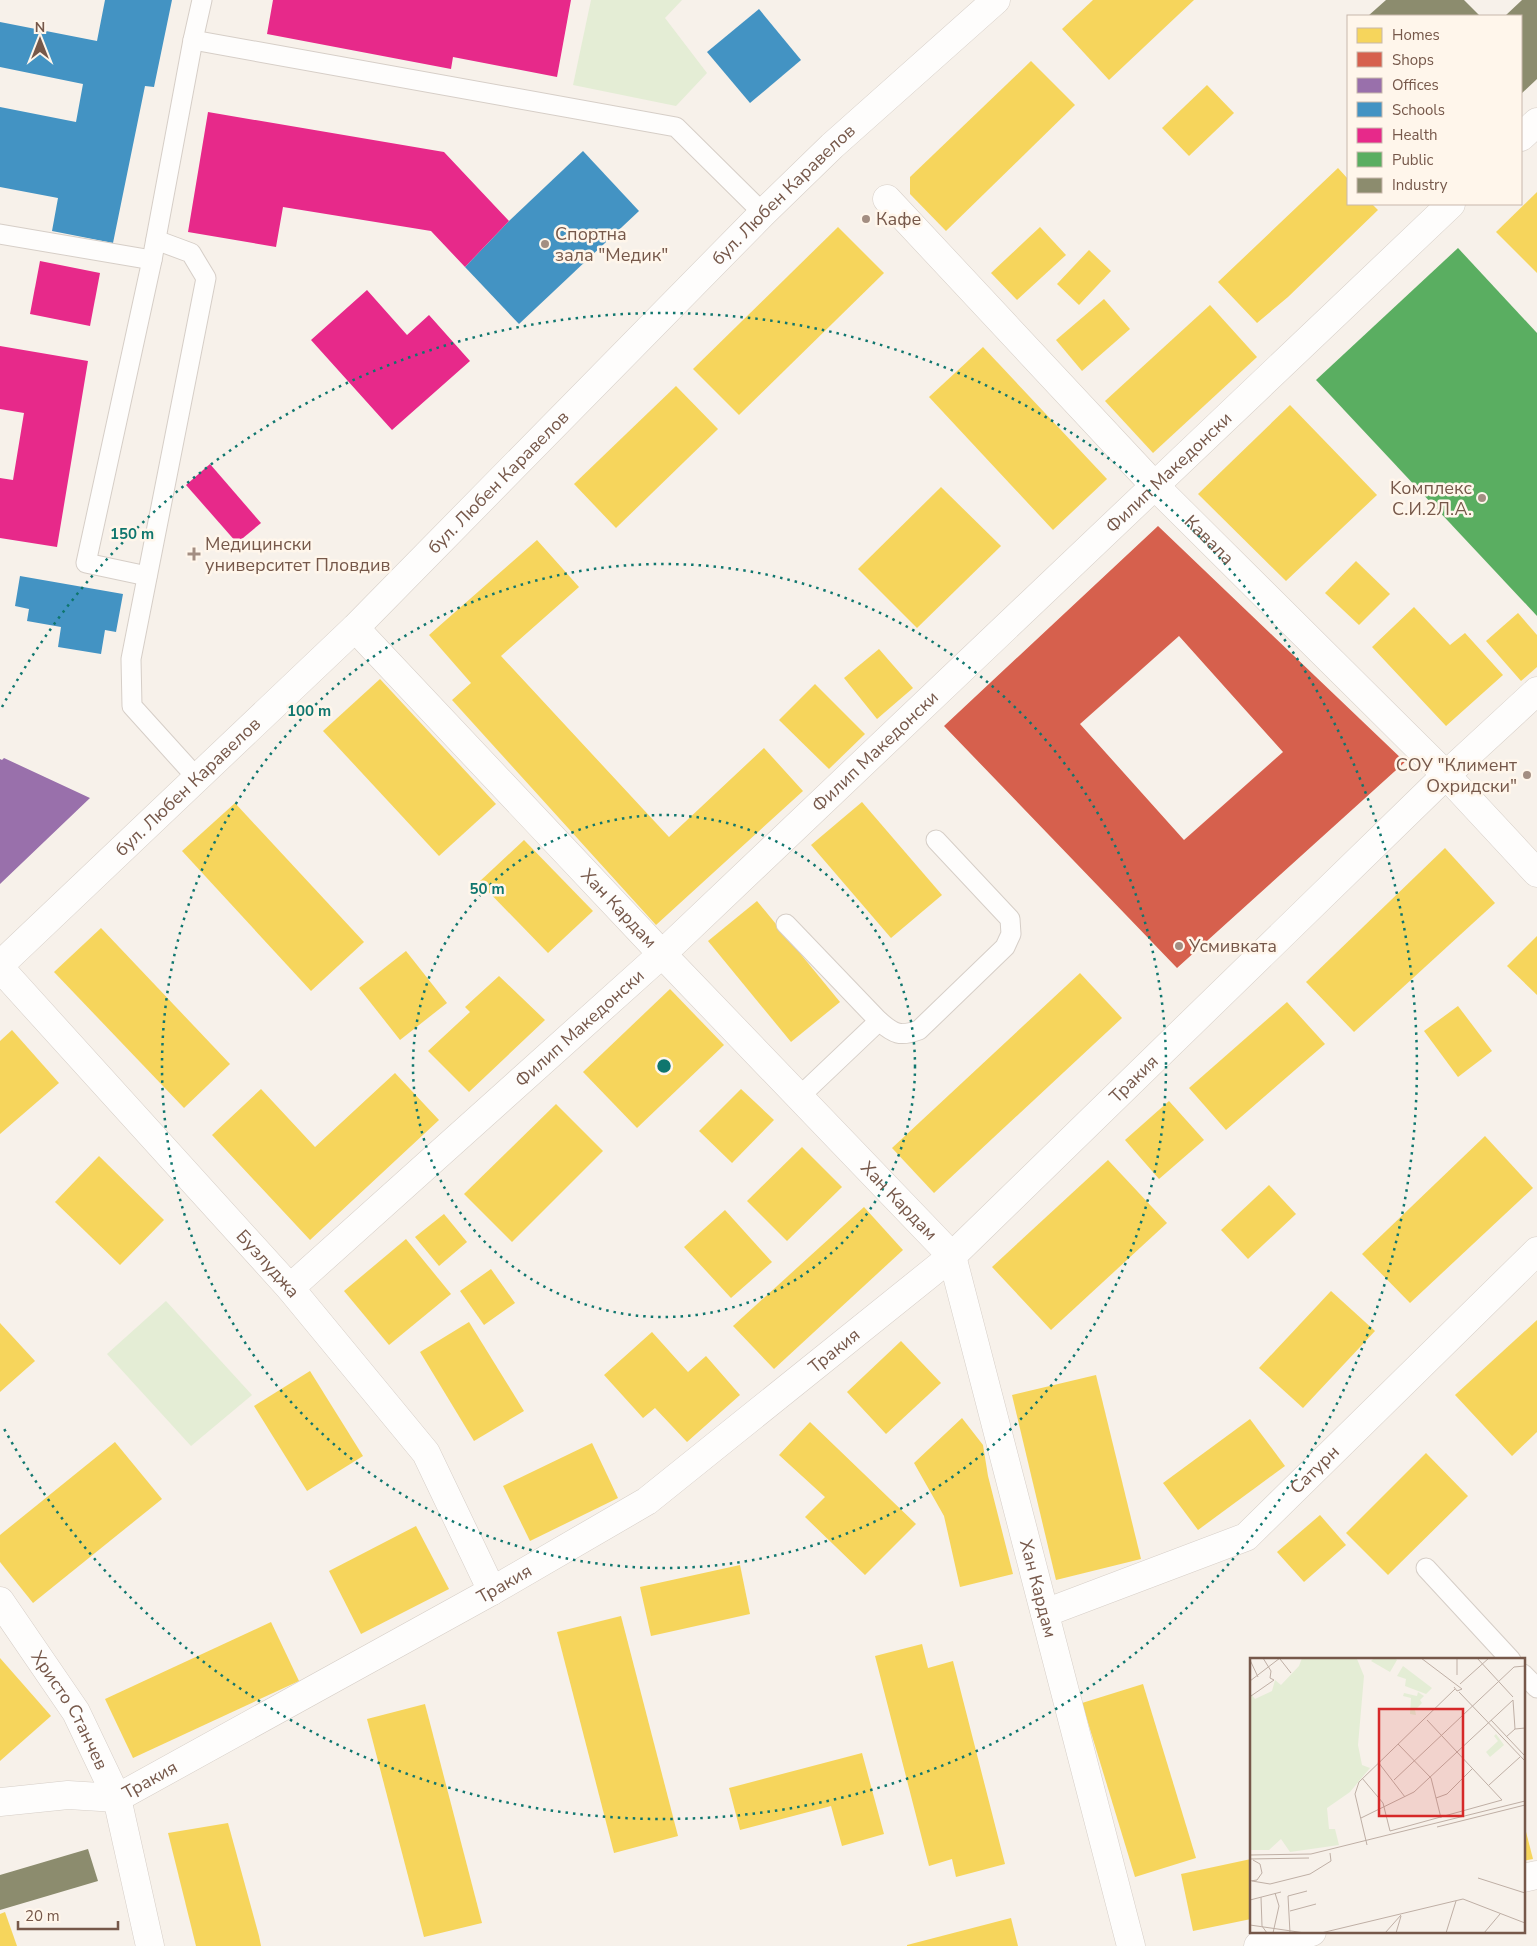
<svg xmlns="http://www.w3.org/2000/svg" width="1537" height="1946" font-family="'Nunito Sans',sans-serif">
	<rect width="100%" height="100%" fill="#f7f1ea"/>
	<g fill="#e4edd5">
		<polygon points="591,0 682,0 665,18 707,73 676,106 573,85"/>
		<polygon points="166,1301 252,1395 191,1446 107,1354"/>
	</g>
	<g fill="#f6d55c">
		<polygon points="1093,0 1194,0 1109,80 1062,29"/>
		<polygon points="1031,61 1075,105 946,231 910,194 910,177"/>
		<polygon points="1207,85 1234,113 1189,156 1162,128"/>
		<polygon points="1338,168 1348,179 1348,204 1372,204 1378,210 1288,297 1257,323 1218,282"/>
		<polygon points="1537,192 1537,273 1496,232"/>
		<polygon points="838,227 884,273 739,415 693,369"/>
		<polygon points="1040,227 1066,255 1017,300 991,273"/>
		<polygon points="1089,250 1111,271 1079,305 1057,284"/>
		<polygon points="1104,299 1130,329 1082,371 1056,340"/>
		<polygon points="1210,305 1257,357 1153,453 1105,401"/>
		<polygon points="983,347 1107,479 1053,530 929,397"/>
		<polygon points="676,386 718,429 616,528 574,484"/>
		<polygon points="1290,405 1377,495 1286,581 1198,494"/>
		<polygon points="941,487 1001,546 917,628 858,569"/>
		<polygon points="537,540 579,587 501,656 669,837 764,748 803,791 656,925 452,700 471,683 429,635"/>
		<polygon points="1356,561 1390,594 1359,625 1325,593"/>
		<polygon points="1414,607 1450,645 1465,633 1503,675 1446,726 1372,647"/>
		<polygon points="1518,613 1537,635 1537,667 1521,681 1486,641"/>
		<polygon points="879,649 913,688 877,719 844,678"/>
		<polygon points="380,679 496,804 439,856 323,731"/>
		<polygon points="815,684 865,734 829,769 779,720"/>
		<polygon points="862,802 942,895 891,938 811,845"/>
		<polygon points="235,803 364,942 311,991 182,851"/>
		<polygon points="524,840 593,911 548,953 479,882"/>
		<polygon points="1445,848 1495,903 1354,1032 1306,982"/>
		<polygon points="757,901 840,1002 791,1042 708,941"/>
		<polygon points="101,928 230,1064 184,1108 54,972"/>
		<polygon points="1537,936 1537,995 1507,966"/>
		<polygon points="406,951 447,1003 400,1040 359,988"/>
		<polygon points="1080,973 1122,1018 934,1193 892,1148"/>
		<polygon points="499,976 545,1020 469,1092 428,1051 470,1012 465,1007"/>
		<polygon points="670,989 724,1045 637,1128 583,1072"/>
		<polygon points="1287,1002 1325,1044 1226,1130 1189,1088"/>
		<polygon points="1458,1006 1492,1051 1458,1077 1424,1031"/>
		<polygon points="12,1030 59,1083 0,1134 0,1041"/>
		<polygon points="395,1073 439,1120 310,1240 212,1135 261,1089 315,1147"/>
		<polygon points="741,1089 774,1120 732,1163 699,1131"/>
		<polygon points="1169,1101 1204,1140 1159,1179 1125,1140"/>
		<polygon points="556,1104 603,1151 512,1242 464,1194"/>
		<polygon points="1485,1136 1533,1188 1410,1303 1362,1254"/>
		<polygon points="802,1147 842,1187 787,1241 747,1201"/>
		<polygon points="99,1156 164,1220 120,1265 55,1202"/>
		<polygon points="1108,1160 1167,1223 1051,1330 992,1267"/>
		<polygon points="1269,1185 1296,1214 1248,1259 1221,1230"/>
		<polygon points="864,1207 903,1250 774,1369 733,1326"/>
		<polygon points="725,1210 772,1262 731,1298 684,1247"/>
		<polygon points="444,1214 467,1242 439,1266 415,1237"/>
		<polygon points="406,1239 451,1294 389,1345 344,1291"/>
		<polygon points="491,1269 515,1303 484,1325 460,1291"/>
		<polygon points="1331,1291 1375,1331 1303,1408 1259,1368"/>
		<polygon points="1537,1320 1537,1432 1512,1456 1455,1395"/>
		<polygon points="469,1322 524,1411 474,1441 420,1352"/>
		<polygon points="0,1323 35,1361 0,1392"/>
		<polygon points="652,1332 688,1372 706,1356 740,1395 687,1442 655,1408 643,1418 604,1375"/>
		<polygon points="901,1341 941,1383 886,1434 847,1392"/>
		<polygon points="310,1371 363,1456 307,1491 254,1406"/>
		<polygon points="1096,1375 1141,1559 1056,1580 1012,1395"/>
		<polygon points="962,1418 983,1445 988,1476 1013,1574 960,1587 944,1516 914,1463"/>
		<polygon points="1250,1419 1285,1466 1198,1530 1163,1483"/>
		<polygon points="810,1422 916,1524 865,1575 805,1517 825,1497 779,1455"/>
		<polygon points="115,1442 162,1499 33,1603 0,1562 0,1535"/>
		<polygon points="592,1443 618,1498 530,1541 503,1486"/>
		<polygon points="1426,1453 1468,1496 1388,1575 1346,1533"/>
		<polygon points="1320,1515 1346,1545 1304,1582 1277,1552"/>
		<polygon points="416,1526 449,1589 361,1634 329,1571"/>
		<polygon points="740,1565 750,1614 651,1636 640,1587"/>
		<polygon points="621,1616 678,1836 614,1853 557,1632"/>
		<polygon points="271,1622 299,1681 133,1758 105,1699"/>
		<polygon points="922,1644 928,1668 953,1661 1005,1864 956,1877 952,1859 929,1866 875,1656"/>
		<polygon points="0,1658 51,1716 0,1761"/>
		<polygon points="1143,1684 1196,1858 1135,1877 1082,1703"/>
		<polygon points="425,1704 482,1923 424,1937 367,1719"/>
		<polygon points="862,1753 884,1834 842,1846 831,1806 740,1830 729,1788"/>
		<polygon points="1523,1820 1533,1859 1523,1861"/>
		<polygon points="228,1823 259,1936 261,1946 196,1946 168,1833"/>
		<polygon points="1251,1859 1251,1919 1193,1931 1181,1874"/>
		<polygon points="5,1912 17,1946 0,1946 0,1914"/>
		<polygon points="1011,1918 1018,1946 907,1946 907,1945"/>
	</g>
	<path fill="#d6604d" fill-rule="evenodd" d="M 1158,526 L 1405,762 L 1177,968 L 944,726 ZM 1179,636 L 1283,752 L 1184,840 L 1080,724 Z"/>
	<polygon fill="#9970ab" points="4,758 90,798 0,884 0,759 2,760"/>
	<g fill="#4393c3">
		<polygon points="105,0 172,0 154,87 145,86 113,243 52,231 58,198 0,187 0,107 76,122 83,84 0,67 0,22 97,41"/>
		<polygon points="759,9 801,60 750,103 707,52"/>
		<polygon points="583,151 639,211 519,324 465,267 509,221"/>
		<polygon points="20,576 123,594 116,632 105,630 101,654 58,647 61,627 27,621 29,609 15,606"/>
	</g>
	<g fill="#e7298a">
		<polygon points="273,0 571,0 557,77 453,57 451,69 267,34"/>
		<polygon points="208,112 444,152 509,221 465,267 431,231 283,207 276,247 188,232"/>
		<polygon points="40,261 100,273 90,326 30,314"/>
		<polygon points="367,290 407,335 429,315 470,361 392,430 311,340"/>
		<polygon points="0,346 88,361 57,547 0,538 0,478 13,480 24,413 0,409"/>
		<polygon points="210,464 261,523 237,543 186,485"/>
	</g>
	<polygon fill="#5aae61" points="1458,248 1537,333 1537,616 1316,380"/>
	<g fill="#8c8c6e">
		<polygon points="1386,0 1464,0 1480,16 1368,16"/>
		<polygon points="1522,0 1537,0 1537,79 1521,94 1521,16 1505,16"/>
		<polygon points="88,1849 98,1881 0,1910 0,1875"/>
	</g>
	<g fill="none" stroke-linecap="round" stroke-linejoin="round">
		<defs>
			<g id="service">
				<polyline points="202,0 193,40 676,127 763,213"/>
				<polyline points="0,234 152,260"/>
				<polyline points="156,240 191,253 206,278 131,659 132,706 197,778"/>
				<polyline points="147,576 86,563 152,260 193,40"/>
				<polyline points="786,924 879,1021"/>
				<path d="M 799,1097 L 879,1021 C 894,1034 900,1037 919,1030 L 1005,947 L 1011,934 L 1010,919 L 936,840"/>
				<polyline points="1426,1568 1511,1660"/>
				<polyline points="1523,1674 1537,1688"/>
			</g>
			<g id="minor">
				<polyline points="1521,137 1537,122"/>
				<path id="s1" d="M 887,199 L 1154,485 L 1446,775 L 1537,873"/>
				<path id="s2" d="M 355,628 L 662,954 L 952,1256 L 1131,1946"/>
				<path id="s3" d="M 0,968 L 290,1288 L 426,1453 L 492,1591"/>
				<path id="s4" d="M 290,1288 L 662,954 L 1451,204"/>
				<path id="s5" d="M 0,1601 L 76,1712 L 117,1798 L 150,1946"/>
				<path id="s6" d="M 1045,1613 L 1246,1537 L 1537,1251"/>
				<path id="s7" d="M 0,1802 L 68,1795 L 117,1798 L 492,1591 L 647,1501 L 952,1256 L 1446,775 L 1537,691"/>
				<polyline points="1523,1878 1537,1875"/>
				<polyline points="1258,1946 1312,1932"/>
			</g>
			<g id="tertiary">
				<path id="s8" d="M 0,965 L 355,628 L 763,213 L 832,146 L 996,0"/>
			</g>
		</defs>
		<use href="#service" stroke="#d6cec7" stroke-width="21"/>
		<use href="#minor" stroke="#d6cec7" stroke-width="29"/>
		<use href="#tertiary" stroke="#d6cec7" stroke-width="29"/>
		<use href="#service" stroke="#fefdfc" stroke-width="19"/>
		<use href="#minor" stroke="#fefdfc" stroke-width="28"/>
		<use href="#tertiary" stroke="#fefdfc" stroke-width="28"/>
	</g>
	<g fill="none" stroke="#0f766e" stroke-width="2.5" stroke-dasharray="2.5 5">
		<circle cx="664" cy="1066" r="251"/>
		<circle cx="664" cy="1066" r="502"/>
		<path d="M2 707A753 753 0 1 1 2 1425"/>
	</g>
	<g fill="#a38e82" stroke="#fff6eb" stroke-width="2">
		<circle cx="866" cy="219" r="5"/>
		<circle cx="545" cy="244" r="5"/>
		<circle cx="1482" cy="498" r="5"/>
		<path d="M191.5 546.5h5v5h5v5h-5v5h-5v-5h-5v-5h5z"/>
		<circle cx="1527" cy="775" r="5"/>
		<circle cx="1179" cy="946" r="5"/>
	</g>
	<g text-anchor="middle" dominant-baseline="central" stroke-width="5" stroke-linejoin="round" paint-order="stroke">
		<g font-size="18" fill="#76584a" stroke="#fff6eb">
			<text stroke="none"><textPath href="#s8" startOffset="1099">бул. Любен Каравелов</textPath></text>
			<text stroke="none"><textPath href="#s4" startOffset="1199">Филип Македонски</textPath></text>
			<text stroke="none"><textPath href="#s8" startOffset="694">бул. Любен Каравелов</textPath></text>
			<text stroke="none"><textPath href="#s1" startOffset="469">Кавала</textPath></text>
			<text stroke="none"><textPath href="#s4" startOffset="794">Филип Македонски</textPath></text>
			<text stroke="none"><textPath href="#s8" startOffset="259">бул. Любен Каравелов</textPath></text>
			<text stroke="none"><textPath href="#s2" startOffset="385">Хан Кардам</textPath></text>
			<text stroke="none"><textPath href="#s4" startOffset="389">Филип Македонски</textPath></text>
			<text stroke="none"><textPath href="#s7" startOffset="1370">Тракия</textPath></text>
			<text stroke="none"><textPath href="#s2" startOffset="790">Хан Кардам</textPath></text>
			<text stroke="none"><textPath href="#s3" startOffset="399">Бузлуджа</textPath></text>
			<text stroke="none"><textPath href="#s7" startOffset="965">Тракия</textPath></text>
			<text stroke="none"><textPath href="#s6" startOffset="311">Сатурн</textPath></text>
			<text stroke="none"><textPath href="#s7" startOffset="560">Тракия</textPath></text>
			<text stroke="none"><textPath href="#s2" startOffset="1210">Хан Кардам</textPath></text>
			<text stroke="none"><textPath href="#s5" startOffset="130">Христо Станчев</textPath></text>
			<text stroke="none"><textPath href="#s7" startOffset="155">Тракия</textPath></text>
		</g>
		<g font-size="18" fill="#76584a" stroke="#fff6eb" text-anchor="start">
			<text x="876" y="219">Кафе</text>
			<text x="555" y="234">Спортна<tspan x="555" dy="21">зала "Медик"</tspan></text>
			<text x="1472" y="488" text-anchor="end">Kомплекс<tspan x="1472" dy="21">С.И.2Л.А.</tspan></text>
			<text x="205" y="544">Медицински<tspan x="205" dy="21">университет Пловдив</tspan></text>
			<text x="1517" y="765" text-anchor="end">СОУ "Климент<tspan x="1517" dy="21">Охридски"</tspan></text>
			<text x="1189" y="946">Усмивката</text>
		</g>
	</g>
	<g transform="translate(1250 1658)">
		<rect width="275" height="275" fill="#f7f1ea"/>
		<path d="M 52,0 L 107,1 L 114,18 L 108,87 L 112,107 L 120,110 L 100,134 L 77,150 L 79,171 L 85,171 L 89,187 L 40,194 L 31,181 L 19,192 L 0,192 L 0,35 L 5,41 L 22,33 L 25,22 L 31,27 L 49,8 ZM 124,0 L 145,0 L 147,2 L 140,14 L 121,3 ZM 153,8 L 182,30 L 176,36 L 155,28 L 156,21 L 147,18 ZM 168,34 L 174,38 L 170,42 L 172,45 L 165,52 L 166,57 L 160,56 L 161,40 L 153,38 L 154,35 L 167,38 ZM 246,76 L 254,87 L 240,99 L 236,94 L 248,83 L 244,78 Z" fill="#e4edd5"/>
		<path fill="none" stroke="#bfafa5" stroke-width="1" d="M 171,0 L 212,31 L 207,33 L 204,29M 227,0 L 263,39M 30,1 L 41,15M 0,2 L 8,19M 207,17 L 207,0M 0,23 L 30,0M 210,26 L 239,0M 209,34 L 275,103M 1,38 L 24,22 L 20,20 L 21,13 L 13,0M 263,42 L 265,71M 241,62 L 275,98M 256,79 L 265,71 L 275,70M 148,86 L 181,120 L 191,160M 128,104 L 155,139M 112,120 L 133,145 L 140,173M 144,122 L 264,9 L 275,8M 239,127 L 270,99M 186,140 L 197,136 L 223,110M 111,160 L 164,134 L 263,42M 187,169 L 275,147M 140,173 L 252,142 L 177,62M 117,187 L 105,136 L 109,124 L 205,31M 0,197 L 61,196 L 275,143M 0,201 L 59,200M 228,220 L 275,235M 0,223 L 7,222 L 12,215 L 10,206 L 3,202M 2,223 L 20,226 L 60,216 L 81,203 L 80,195M 11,239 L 12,268 L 17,275M 0,242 L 31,234M 40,253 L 66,246M 0,267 L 55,275M 23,275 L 29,248 L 25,235M 40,275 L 38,238 L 57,233M 71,275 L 213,241 L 275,265M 135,275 L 151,257M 146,275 L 151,258M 196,275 L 206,243M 234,275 L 250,256"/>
		<path fill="#d62828" fill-opacity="0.15" stroke="#d62828" stroke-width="2.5" d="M 129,51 L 213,51 L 213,158 L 129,158 Z"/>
		<rect width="275" height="275" fill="none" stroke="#76584a" stroke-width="2.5"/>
	</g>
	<circle cx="664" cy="1066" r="8" fill="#0f766e" stroke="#fff6eb" stroke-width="2.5"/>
	<g font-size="15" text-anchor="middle" font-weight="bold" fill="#0f766e" stroke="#fff6eb" stroke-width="5" stroke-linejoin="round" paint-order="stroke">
		<text x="132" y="539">150 m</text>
		<text x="309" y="716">100 m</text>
		<text x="487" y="894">50 m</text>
	</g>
	<rect x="1347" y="15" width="175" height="190" fill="#fff6eb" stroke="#c8b7ab"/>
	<rect x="1357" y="28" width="25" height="15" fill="#f6d55c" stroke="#c8b7ab"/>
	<text x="1392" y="40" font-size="15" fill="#76584a">Homes</text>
	<rect x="1357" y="52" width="25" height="15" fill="#d6604d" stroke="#c8b7ab"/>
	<text x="1392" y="65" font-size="15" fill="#76584a">Shops</text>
	<rect x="1357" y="78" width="25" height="15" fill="#9970ab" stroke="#c8b7ab"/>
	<text x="1392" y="90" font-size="15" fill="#76584a">Offices</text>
	<rect x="1357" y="102" width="25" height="15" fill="#4393c3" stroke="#c8b7ab"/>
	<text x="1392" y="115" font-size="15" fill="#76584a">Schools</text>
	<rect x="1357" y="128" width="25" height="15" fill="#e7298a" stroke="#c8b7ab"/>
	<text x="1392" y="140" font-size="15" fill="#76584a">Health</text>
	<rect x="1357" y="152" width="25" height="15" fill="#5aae61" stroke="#c8b7ab"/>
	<text x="1392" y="165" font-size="15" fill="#76584a">Public</text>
	<rect x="1357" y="178" width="25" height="15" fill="#8c8c6e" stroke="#c8b7ab"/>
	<text x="1392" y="190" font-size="15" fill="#76584a">Industry</text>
	<g transform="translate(40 40)" stroke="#fff6eb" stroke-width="4" paint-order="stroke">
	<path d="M0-4L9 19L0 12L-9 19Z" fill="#76584a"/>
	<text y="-8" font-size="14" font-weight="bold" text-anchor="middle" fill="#76584a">N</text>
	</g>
	<path d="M18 1921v8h100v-8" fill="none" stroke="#76584a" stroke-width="2.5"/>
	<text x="25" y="1921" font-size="15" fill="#76584a" stroke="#fff6eb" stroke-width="4" paint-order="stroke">20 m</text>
</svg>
